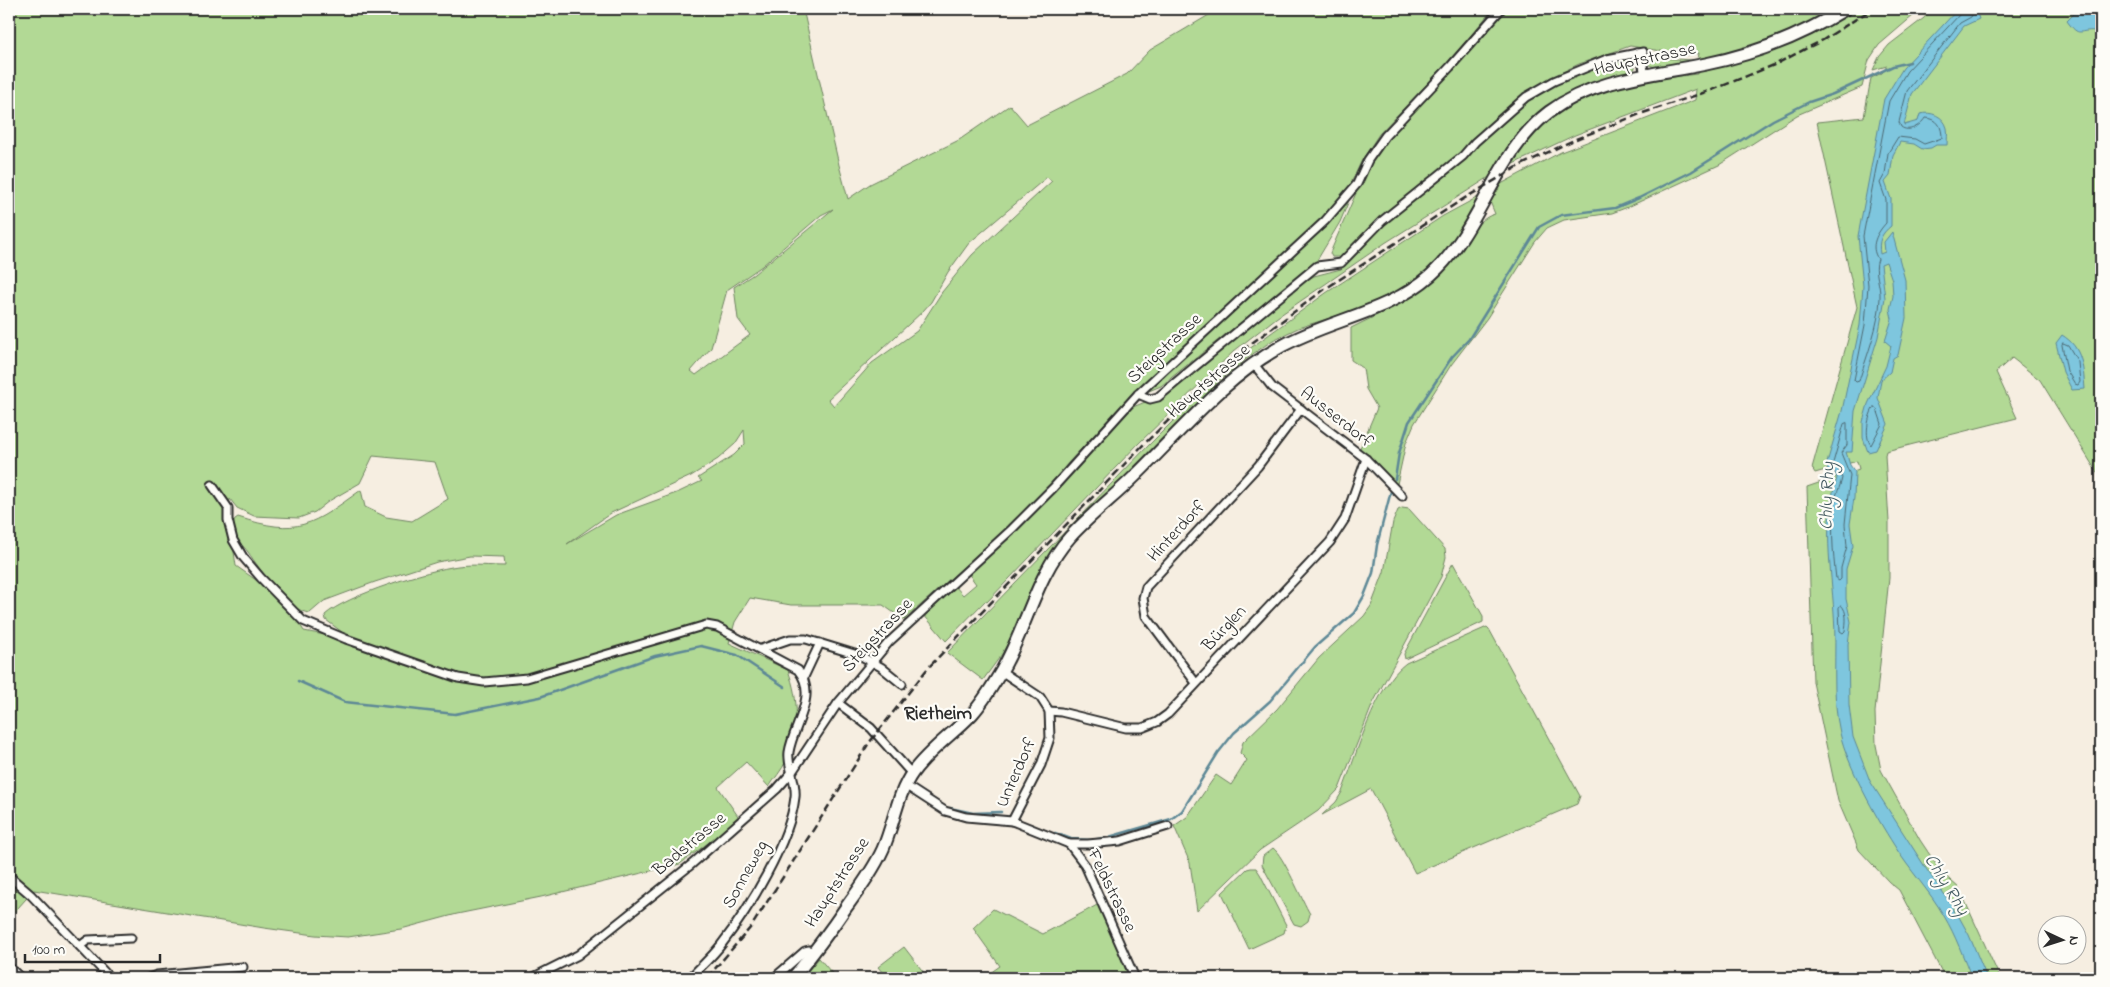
<svg xmlns="http://www.w3.org/2000/svg" width="2110" height="987" font-family="'Indie Flower',sans-serif">
	<rect width="100%" height="100%" fill="#f6eee1"/>
	<filter id="ink" filterUnits="userSpaceOnUse"><feTurbulence type="fractalNoise" baseFrequency=".02" numOctaves="2"/><feDisplacementMap in="SourceGraphic" scale="10" xChannelSelector="R" yChannelSelector="G"/><feConvolveMatrix kernelMatrix="1 2 1 2 8 2 1 2 1" color-interpolation-filters="sRGB"/></filter>
	<g filter="url(#ink)">
		<g fill="#b2d995" stroke="#6e8260" fill-rule="evenodd">
			<path d="M 9,9 L 803,9 L 839,165 L 848,199 L 870,184 L 959,140 L 1010,105 L 1027,125 L 1127,74 L 1150,50 L 1219,9 L 1493,9 L 1450,60 L 1379,134 L 1362,160 L 1352,181 L 1348,203 L 1340,222 L 1316,262 L 1161,386 L 1144,393 L 1341,205 L 1144,382 L 1068,463 L 1050,486 L 998,536 L 904,620 L 883,605 L 791,605 L 750,598 L 735,622 L 729,643 L 788,670 C 799,701 800,729 786,761 C 782,770 774,779 769,787 L 746,762 L 718,787 L 740,819 L 680,864 L 541,897 L 457,914 L 401,929 L 348,937 L 315,935 L 264,928 L 34,890 L 9,918 ZM 1047,177 L 1052,181 L 972,255 L 942,292 L 917,331 L 872,363 L 834,406 L 828,399 L 923,311 L 931,302 L 948,272 L 969,243 ZM 833,209 L 754,274 L 734,287 L 738,319 L 750,335 L 696,375 L 691,371 L 711,348 L 727,290 L 762,266 L 821,215 ZM 744,430 L 745,444 L 734,455 L 698,478 L 702,481 L 679,492 L 616,515 L 567,544 L 611,513 L 691,476 L 718,459 L 735,444 ZM 373,456 L 435,462 L 448,499 L 412,521 L 386,517 L 365,507 L 361,490 C 312,525 299,537 238,517 L 235,519 C 233,524 232,529 234,534 C 237,542 243,545 248,552 C 260,569 288,612 310,613 L 324,601 L 375,582 L 437,562 L 470,556 L 504,557 L 505,566 C 489,566 474,564 458,566 C 428,570 347,595 325,615 L 326,620 L 342,632 L 340,638 L 304,631 L 283,599 L 236,566 L 228,510 L 230,499 L 237,508 L 254,516 L 299,518 L 315,512 L 329,501 L 360,483 Z"/>
			<path d="M 1504,9 L 1921,9 L 1879,45 L 1869,60 L 1862,87 L 1797,115 L 1719,165 L 1628,207 L 1612,213 L 1564,220 L 1547,228 L 1535,242 L 1487,318 L 1451,365 L 1414,424 L 1406,443 L 1397,484 L 1360,448 L 1377,408 L 1366,389 L 1363,368 L 1351,360 L 1351,328 C 1383,312 1417,298 1442,272 C 1458,255 1473,219 1495,214 L 1489,199 L 1501,184 L 1561,152 L 1695,100 L 1696,89 L 1575,135 L 1511,165 L 1513,160 C 1525,144 1536,129 1551,117 C 1593,86 1647,80 1697,74 L 1698,60 C 1682,63 1658,74 1645,62 L 1647,57 L 1691,60 L 1698,59 L 1699,53 L 1686,55 L 1630,46 L 1579,64 L 1552,77 L 1526,94 L 1472,140 L 1460,153 L 1380,217 L 1346,252 L 1340,257 L 1332,257 L 1330,253 L 1369,163 L 1389,135 Z"/>
			<polygon points="1931,9 2101,9 2101,479 2040,380 2012,358 1996,372 2017,418 1886,451 1885,455 1889,522 1889,578 1875,712 1876,745 1881,770 1920,840 1942,873 1959,888 2000,978 1945,978 1899,890 1889,882 1859,850 1838,801 1813,682 1807,487 1859,469 1857,461 1815,473 1812,468 1857,307 1817,122 1864,117 1871,78 1882,73 1887,66 1873,70 1879,57 1889,45 1924,18"/>
			<polygon points="1630,60 1635,62 1635,68 1632,72 1582,86 1551,103 1531,119 1507,147 1491,176 1385,243 1276,318 1234,351 1139,443 987,602 985,601 946,641 923,614 954,585 963,595 976,584 968,573 1128,409 1165,394 1305,281 1314,276 1341,269 1357,250 1383,225 1466,159 1479,144 1528,100 1555,84 1609,61"/>
			<polygon points="1480,196 1455,238 1438,260 1416,280 1393,295 1349,312 1298,328 1273,340 1250,356 1219,381 1153,451 1058,543 1044,562 1022,616 1002,654 983,680 947,653 1149,445 1215,379 1245,352 1326,293 1443,216"/>
			<polygon points="1402,508 1409,509 1445,549 1446,557 1441,577 1373,703 1339,789 1318,811 1260,850 1197,911 1190,863 1174,826 1187,817 1216,775 1231,785 1247,760 1240,753 1243,742 1277,709 1319,658 1364,616 1371,606 1384,572 1393,522 1398,510"/>
			<polygon points="1453,563 1483,616 1483,622 1405,659 1404,654"/>
			<path d="M 1487,627 L 1489,629 L 1580,796 L 1577,804 L 1415,873 L 1371,789 L 1322,815 L 1336,802 L 1342,792 C 1356,756 1375,686 1406,663 Z"/>
			<path d="M 1273,848 C 1283,855 1302,900 1310,914 L 1308,921 L 1301,926 L 1294,924 L 1262,865 L 1263,856 Z"/>
			<polygon points="1251,868 1256,868 1260,874 1286,925 1284,933 1249,949 1222,893 1247,869"/>
			<polygon points="1099,904 1129,978 983,978 1000,966 973,928 993,909 1043,934"/>
			<polygon points="904,947 928,978 887,978 878,967"/>
			<polygon points="819,958 836,978 802,978"/>
		</g>
		<g fill="#7ec6de" stroke="#5d8896">
			<path d="M 1958,9 L 1982,9 L 1977,13 L 1979,19 L 1964,26 L 1912,94 L 1904,125 L 1918,121 L 1920,114 C 1931,111 1944,116 1947,128 C 1948,133 1947,140 1947,145 L 1936,145 L 1931,148 L 1922,149 L 1914,144 L 1900,142 L 1893,155 L 1890,176 L 1885,182 L 1891,199 L 1891,226 C 1881,234 1878,241 1880,254 L 1885,252 L 1884,242 L 1892,232 L 1905,280 L 1906,318 L 1898,355 L 1893,358 L 1890,372 L 1881,380 L 1878,398 L 1888,424 L 1876,450 L 1868,452 L 1863,438 L 1863,422 L 1868,404 L 1886,366 L 1891,346 L 1885,341 L 1892,319 L 1890,309 L 1893,296 L 1892,280 L 1886,262 L 1881,264 L 1885,298 L 1878,337 L 1855,411 L 1852,452 L 1846,452 L 1850,465 L 1855,472 L 1854,498 L 1850,524 L 1853,546 L 1846,569 L 1846,599 L 1851,622 L 1848,644 L 1849,705 L 1853,737 L 1870,781 L 1927,870 L 1952,905 L 1954,914 L 1958,915 L 1969,935 L 1987,978 L 1972,978 C 1963,957 1956,936 1944,916 C 1930,891 1909,870 1894,845 C 1876,817 1847,765 1840,733 C 1831,694 1837,652 1834,613 C 1831,567 1822,522 1837,478 L 1834,470 L 1828,472 L 1827,463 L 1842,411 L 1860,325 L 1863,286 L 1858,236 L 1884,99 L 1903,68 Z"/>
			<path d="M 2079,9 L 2101,9 L 2101,27 L 2095,31 C 2079,29 2080,39 2067,21 Z"/>
			<path d="M 2062,335 C 2083,348 2083,367 2085,389 L 2072,390 L 2063,372 L 2056,343 Z"/>
		</g>
		<g fill="none" stroke-linecap="round" stroke-linejoin="round">
			<g stroke="#4c6973" stroke-width="1">
				<path d="M 1961,9 L 1960,14 L 1907,71 L 1889,101 L 1863,236 L 1868,285 L 1865,325 L 1854,380 L 1856,382 L 1859,381 C 1867,355 1879,326 1880,298 C 1881,285 1873,271 1878,259 C 1869,246 1877,233 1886,223 L 1886,200 L 1880,183 L 1885,174 L 1888,153 L 1898,137 L 1915,139 L 1924,144 L 1942,138 C 1942,127 1938,118 1925,118 C 1920,126 1909,133 1901,127 L 1899,122 L 1907,91 L 1960,23 L 1971,17 L 1975,9"/>
				<polygon points="2063,343 2068,345 2078,362 2080,382 2078,385 2075,384 2067,371 2062,345"/>
				<path d="M 1874,407 L 1877,409 L 1882,424 L 1871,445 C 1864,437 1868,416 1874,407 Z"/>
				<path d="M 1847,423 L 1847,445 L 1841,453 L 1850,475 L 1845,524 L 1847,546 L 1841,568 L 1841,579 L 1839,581 L 1836,579 C 1833,553 1830,522 1836,496 C 1838,490 1841,484 1842,478 L 1838,468 L 1833,463 L 1844,424 Z"/>
				<path d="M 1841,605 C 1848,611 1846,623 1845,631 L 1843,633 L 1840,631 L 1839,608 Z"/>
			</g>
			<g stroke="#5d8896" stroke-width="2.5">
				<polyline points="1395,479 1399,453 1409,422 1452,357 1469,339 1539,227 1561,215 1615,208 1639,198 1691,172 1773,120 1809,102 1833,94 1893,66 1910,62"/>
				<polyline points="298,681 345,702 455,714 540,697 655,656 701,646 737,655 785,687"/>
				<polyline points="950,808 973,813 1001,812"/>
				<polyline points="1055,833 1071,839 1092,840 1109,837 1171,819 1182,811 1218,753 1234,733 1270,701 1315,647 1354,613 1364,596 1373,573 1377,545 1391,491"/>
			</g>
			<defs>
				<g id="minor">
					<polyline points="1636,53 1642,61 1645,75"/>
					<polyline points="1253,363 1272,387 1366,459 1402,496"/>
					<polyline points="1138,394 1150,399 1158,397 1317,266 1341,263 1382,221 1463,156 1475,142 1526,97 1554,81 1607,59 1643,52"/>
					<path d="M 212,485 L 228,508 L 228,520 L 233,540 L 243,557 L 261,578 L 303,621 L 346,639 L 458,678 L 484,682 L 527,678 L 706,625 L 717,627 L 798,670 C 819,696 793,725 789,752 C 787,767 797,781 795,797 C 790,842 749,909 721,945 C 712,957 700,967 690,978"/>
					<polyline points="761,649 790,639 806,639 861,656 881,667 902,684"/>
					<polyline points="1001,671 1040,697 1049,711 1050,738 1041,765 1012,821"/>
					<polyline points="804,677 820,643"/>
					<polyline points="1196,683 1146,616 1143,598 1146,587 1258,466 1301,409"/>
					<polyline points="838,703 871,728 912,774"/>
					<polyline points="1049,711 1061,712 1126,728 1142,728 1157,722 1168,714 1330,542 1345,519 1366,459"/>
					<polyline points="905,785 945,811 966,817 1012,821 1069,844 1085,865 1135,978"/>
					<polyline points="1069,844 1088,844 1120,841 1168,826"/>
					<polyline points="9,876 31,895 110,978"/>
					<polyline points="80,946 88,940 131,938"/>
					<polyline points="9,967 21,978"/>
					<polyline points="149,978 157,975 243,967"/>
					<polyline points="532,978 578,955 692,864 777,789 792,772 838,703 889,642 1012,529 1053,488 1138,394 1325,221 1357,184 1368,160 1385,136 1450,67 1501,9"/>
					<polyline points="774,978 805,951 809,950 813,953"/>
				</g>
				<path id="primary" d="M 793,978 C 812,955 830,931 847,906 C 860,888 874,869 883,849 C 894,824 897,794 913,772 C 930,749 953,734 972,714 C 984,701 993,685 1002,670 C 1027,627 1036,575 1070,537 C 1090,515 1115,496 1136,475 C 1182,430 1225,377 1282,346 C 1331,319 1388,313 1431,275 C 1482,229 1494,154 1549,112 C 1595,78 1653,75 1706,64 C 1756,54 1803,35 1845,9"/>
			</defs>
			<use href="#minor" stroke="#2b2b2b" stroke-width="11"/>
			<use href="#primary" stroke="#2b2b2b" stroke-width="15"/>
			<use href="#minor" stroke="#fdfcf7" stroke-width="7"/>
			<use href="#primary" stroke="#fdfcf7" stroke-width="11"/>
			<polyline stroke="#2b2b2b" stroke-width="2.5" stroke-dasharray="8 4" stroke-linecap="butt" points="707,978 751,927 869,743 928,668 1142,446 1237,354 1325,289 1460,201 1519,166 1576,139 1640,114 1712,90 1774,65 1823,40 1872,9"/>
		</g>
	</g>
	<g text-anchor="middle" dominant-baseline="central" stroke-width="4.5" stroke-linejoin="round" paint-order="stroke">
		<g font-size="18" fill="#2b2b2b" stroke="#fdfcf7">
			<text transform="translate(1645 60) rotate(-12)">Hauptstrasse</text>
			<text transform="translate(1165 349) rotate(-43)">Steigstrasse</text>
			<text transform="translate(1209 382) rotate(-41)">Hauptstrasse</text>
			<text transform="translate(1336 418) rotate(38)">Ausserdorf</text>
			<text transform="translate(1177 532) rotate(-47)">Hinterdorf</text>
			<text transform="translate(1225 629) rotate(-47)">Bürglen</text>
			<text transform="translate(878 636) rotate(-47)">Steigstrasse</text>
			<text transform="translate(1017 773) rotate(-66)">Unterdorf</text>
			<text transform="translate(690 845) rotate(-40)">Badstrasse</text>
			<text transform="translate(746 875) rotate(-61)">Sonneweg</text>
			<text transform="translate(838 883) rotate(-57)">Hauptstrasse</text>
			<text transform="translate(1111 891) rotate(64)">Feldstrasse</text>
		</g>
		<g font-size="19" font-style="italic" fill="#445a61" stroke="#fdfcf7">
			<text transform="translate(1828 496) rotate(-88)">Chly Rhy</text>
			<text transform="translate(1946 885) rotate(58)">Chly Rhy</text>
		</g>
		<g font-size="20" font-weight="bold" fill="#2b2b2b" stroke="#fdfcf7">
			<text x="938" y="714">Rietheim</text>
		</g>
	</g>
	<rect width="2110" height="987" fill="none" stroke="#fdfcf7" stroke-width="30"/>
	<rect x="15" y="15" width="2080" height="957" fill="none" stroke="#2b2b2b" stroke-width="2" filter="url(#ink)"/>
	<g transform="translate(2062 940) rotate(94)"><circle r="24" fill="#fdfcf7" stroke="#a9a8a5"/>
	<path d="M0-4L9 19L0 12L-9 19Z" fill="#2b2b2b"/>
	<text y="-8" font-size="14" font-weight="bold" text-anchor="middle" fill="#2b2b2b">N</text>
	</g>
	<path d="M25 954v8h135v-8" fill="none" stroke="#2b2b2b" stroke-width="2.5"/>
	<text x="32" y="954" font-size="15" fill="#2b2b2b" stroke="#fdfcf7" stroke-width="4" paint-order="stroke">100 m</text>
</svg>
